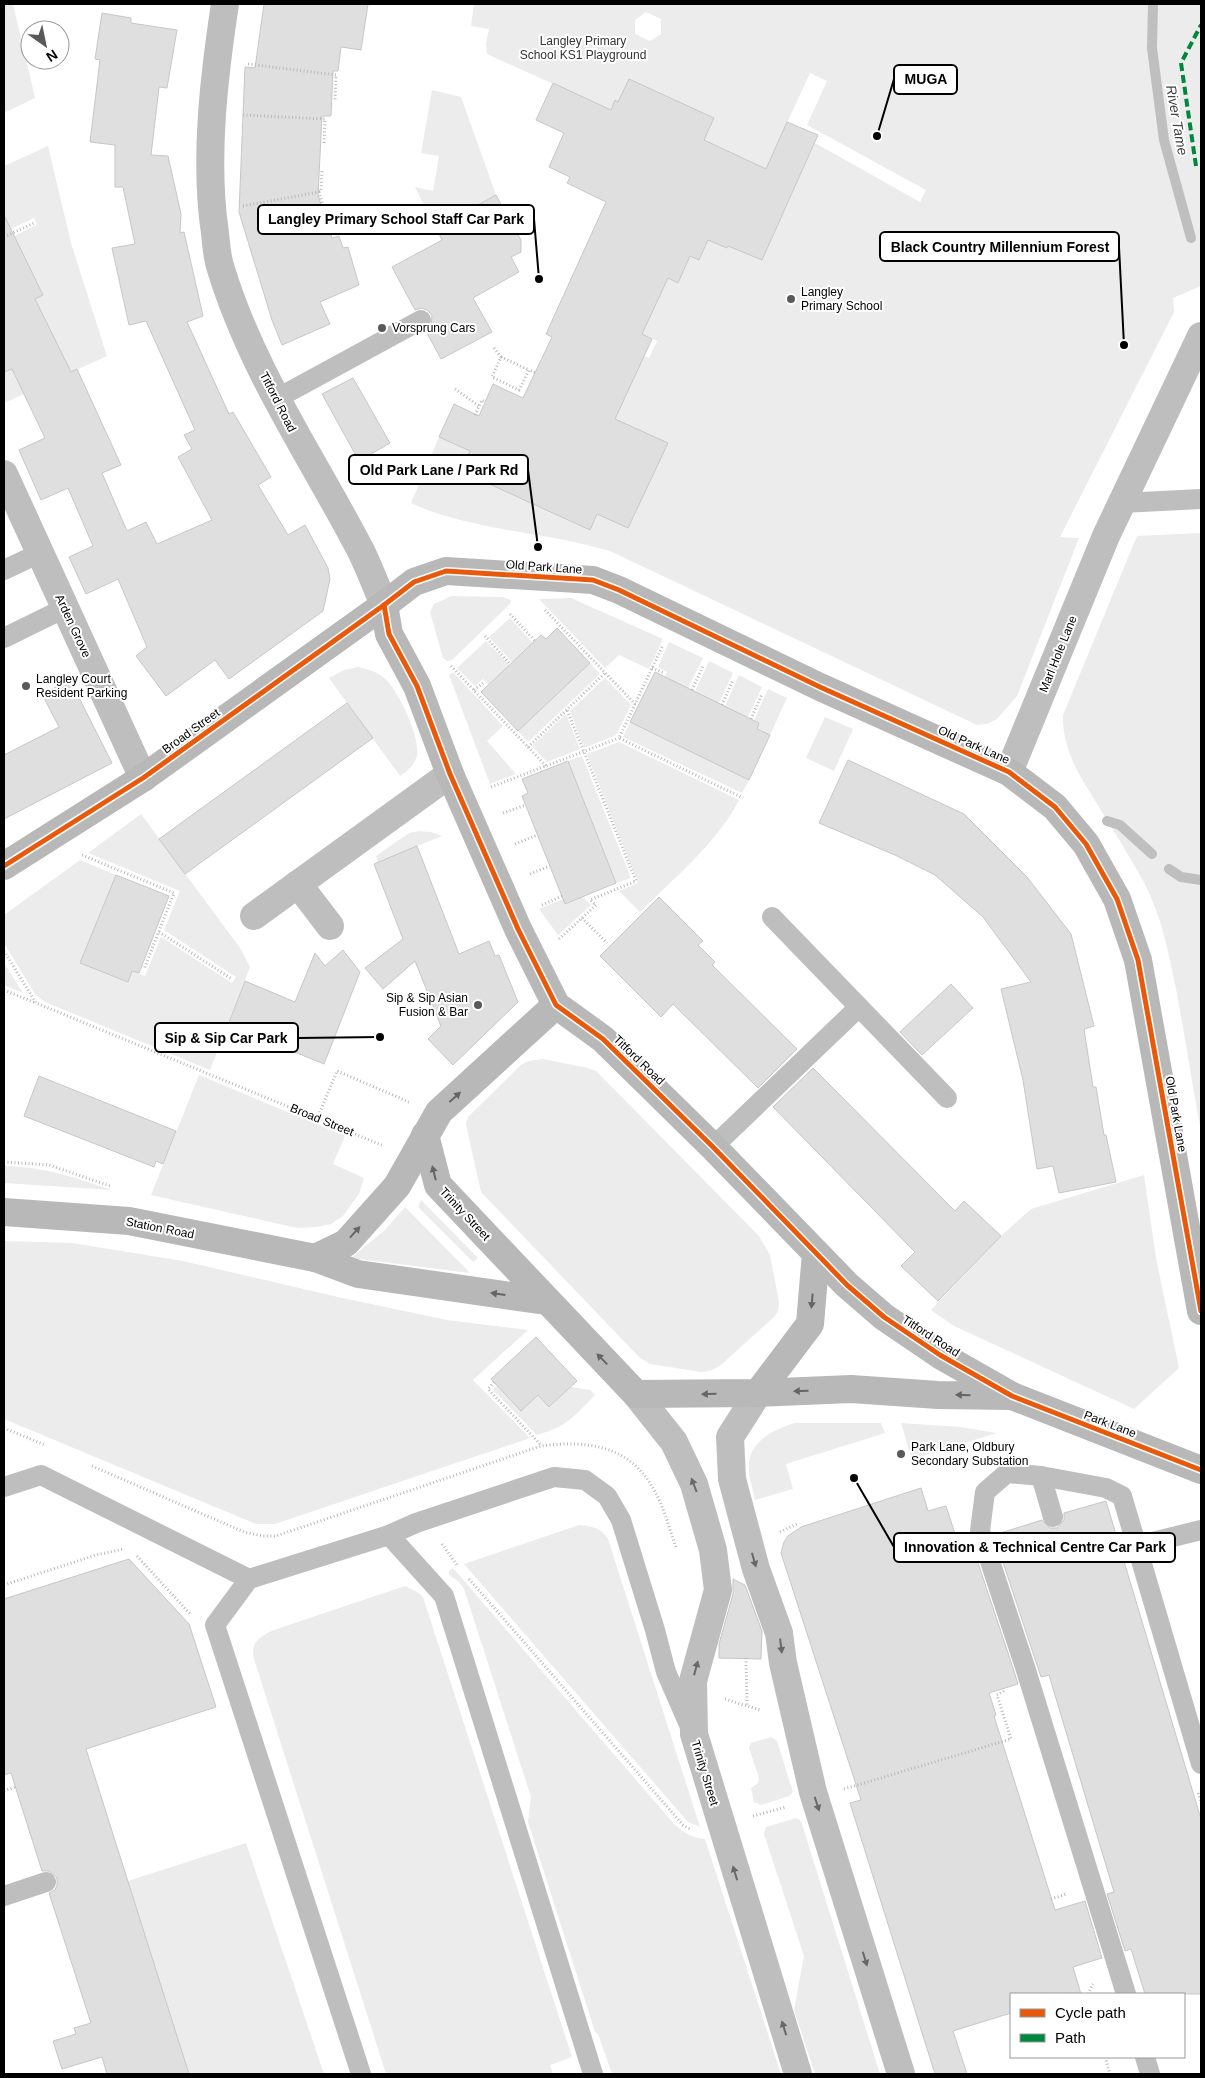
<svg xmlns="http://www.w3.org/2000/svg" width="1205" height="2078" font-family="Arial,sans-serif">
	<rect width="100%" height="100%" fill="#fff"/>
	<g fill="#ececec" fill-rule="evenodd">
		<polygon points="4,4 13,4 35,98 4,113"/>
		<path d="M 474,4 L 1201,4 L 1201,286 L 1173,298 L 1174,312 L 1060,537 L 1079,538 L 1017,696 L 997,719 L 987,724 L 977,725 L 610,551 C 595,547 581,543 565,540 C 514,530 459,525 411,503 L 439,437 L 470,451 L 461,471 L 590,530 L 597,514 L 628,528 L 668,443 L 607,427 L 625,388 L 629,389 L 644,356 L 649,358 L 657,341 L 642,334 L 668,278 L 678,283 L 690,256 L 699,260 L 707,243 L 701,237 L 727,248 L 731,241 L 750,250 L 748,254 L 762,260 L 815,143 L 920,202 L 926,190 L 807,125 L 827,81 L 810,73 L 769,162 L 771,171 L 703,141 L 714,118 L 629,79 L 618,102 L 615,100 L 611,110 L 487,54 L 486,44 L 489,29 L 471,26 ZM 646,12 L 661,19 L 661,34 L 650,41 L 635,34 L 635,20 Z"/>
		<polygon points="432,90 461,97 496,195 436,228 434,223 446,217 442,208 429,215 415,187 433,191 439,156 421,153"/>
		<polygon points="48,146 71,243 107,356 4,403 4,369 6,372 13,368 64,358 35,299 14,236 37,225 34,218 5,232 4,230 4,166"/>
		<path d="M 1201,533 L 1201,1131 C 1192,1084 1185,1036 1176,989 C 1168,950 1161,912 1141,877 C 1127,852 1111,827 1096,802 C 1079,775 1062,749 1063,715 L 1137,536 Z"/>
		<polygon points="451,596 503,597 511,600 510,604 452,660 447,661 443,658 430,612 434,604"/>
		<polygon points="571,598 663,639 649,669 619,655 605,668 539,599"/>
		<polygon points="510,618 533,643 512,662 489,637"/>
		<polygon points="486,641 509,665 504,670 508,674 497,686 492,681 489,685 483,679 475,686 457,668"/>
		<polygon points="669,642 703,658 688,688 665,677 667,672 658,667"/>
		<polygon points="709,661 733,673 719,703 697,700 699,694 695,691"/>
		<polygon points="590,663 600,674 528,742 518,731"/>
		<path d="M 358,667 C 367,669 375,671 383,677 C 397,687 421,738 417,756 C 414,765 408,771 400,776 L 329,678 L 344,670 Z"/>
		<polygon points="453,672 503,726 487,741 516,774 490,784 449,675"/>
		<polygon points="739,675 762,687 748,717 743,715 740,721 727,714 730,708 725,706"/>
		<polygon points="605,678 631,705 616,735 584,748 570,711"/>
		<polygon points="768,689 787,698 770,735 757,729 759,723 754,720"/>
		<polygon points="566,714 580,749 547,762 532,746"/>
		<polygon points="825,717 853,729 834,771 806,758"/>
		<polygon points="630,722 749,780 742,793 623,737"/>
		<path d="M 619,742 L 739,800 C 718,842 673,879 640,912 L 619,891 L 638,883 L 587,754 Z"/>
		<polygon points="582,756 631,878 616,883 568,761"/>
		<polygon points="141,814 240,948 250,967 210,1070 45,1002 35,994 4,943 4,915 80,860 116,875 80,963 128,982 132,971 145,976 161,937 232,983 236,977 164,930 180,891 88,853"/>
		<polygon points="419,831 431,832 442,836 378,862 376,856 409,833"/>
		<polygon points="583,897 591,905 558,935 539,909 563,899 565,904"/>
		<polygon points="4,963 23,993 4,985"/>
		<path d="M 543,1059 L 588,1068 L 596,1071 L 759,1236 L 770,1255 L 779,1302 L 778,1311 L 774,1317 L 722,1364 C 715,1369 709,1372 701,1372 L 650,1364 L 640,1358 L 481,1192 L 468,1134 L 466,1123 L 468,1117 L 521,1065 L 528,1061 Z"/>
		<polygon points="199,1075 345,1136 333,1164 364,1178 359,1194 343,1216 331,1224 316,1227 297,1228 151,1195"/>
		<path d="M 4,1166 C 45,1167 73,1177 112,1190 L 4,1183 Z"/>
		<polygon points="1144,1175 1156,1258 1179,1368 1134,1409 954,1326 931,1310 1001,1236 1031,1209"/>
		<polygon points="421,1200 478,1258 473,1262 418,1207"/>
		<polygon points="405,1207 470,1273 351,1258 385,1230"/>
		<polygon points="4,1241 72,1243 183,1261 338,1297 447,1320 528,1330 473,1380 530,1438 275,1524 256,1524 4,1419"/>
		<path d="M 497,1385 L 521,1411 L 538,1395 L 550,1407 L 571,1387 L 590,1390 L 595,1395 C 573,1417 568,1426 537,1435 L 493,1390 Z"/>
		<path d="M 795,1423 L 881,1423 L 885,1433 L 786,1464 L 793,1489 L 755,1500 C 753,1489 748,1476 749,1465 C 749,1441 775,1429 795,1423 Z"/>
		<polygon points="901,1423 960,1427 997,1433 912,1459"/>
		<path d="M 579,1525 C 592,1526 601,1528 608,1539 L 700,1827 L 688,1822 L 464,1564 Z"/>
		<path d="M 453,1568 L 675,1825 C 684,1833 693,1838 705,1839 L 781,2074 L 612,2074 L 598,2034 L 595,2032 L 528,1822 L 531,1797 L 464,1589 L 459,1582 L 449,1575 L 449,1571 Z"/>
		<path d="M 405,1586 L 419,1593 L 423,1597 L 572,2057 L 550,2065 L 553,2074 L 386,2074 L 254,1659 C 250,1643 259,1638 271,1631 Z"/>
		<polygon points="771,1737 777,1741 793,1792 789,1796 761,1805 754,1802 751,1788 758,1783 759,1778 749,1748 751,1743"/>
		<polygon points="796,1818 801,1821 880,2074 815,2074 794,2010 804,1956 764,1834 766,1827"/>
		<polygon points="246,1843 324,2074 189,2074 128,1881"/>
	</g>
	<g fill="none" stroke-linecap="round" stroke-linejoin="round">
		<g stroke="#bfbfbf" stroke-width="10">
			<polyline points="1153,4 1152,48 1164,140 1191,238"/>
			<polyline points="1107,821 1120,825 1152,854"/>
			<polyline points="1169,869 1181,877 1201,880"/>
		</g>
	</g>
	<g fill="#dfdfdf" stroke="#c7c7c7">
		<polygon points="264,4 368,4 361,50 341,47 338,71 333,71 331,116 322,116 318,195 332,238 339,236 343,248 348,247 359,285 320,302 330,324 282,345 272,320 239,212 245,67 255,68"/>
		<polygon points="102,13 131,18 131,23 177,30 167,88 159,87 151,155 168,156 181,214 180,233 184,232 203,316 187,322 229,414 233,412 271,477 258,485 288,535 305,525 328,568 330,579 323,611 229,679 215,660 166,696 136,656 147,647 118,579 86,594 69,557 93,546 68,488 41,500 19,450 45,438 12,369 4,372 4,215 43,295 35,299 71,372 77,369 121,465 102,473 127,531 146,522 157,544 212,520 178,457 192,449 184,435 195,430 146,321 129,325 112,248 135,244 123,187 115,187 115,145 90,142 100,60 95,59"/>
		<polygon points="629,79 714,118 704,140 766,169 787,122 818,135 762,260 728,246 727,248 708,240 699,260 690,256 678,283 668,278 642,334 652,339 615,419 668,443 628,528 597,514 590,530 461,471 470,451 439,437 454,404 479,416 493,384 523,398 552,337 546,334 606,202 567,183 570,177 549,167 564,133 536,120 553,83 611,110 615,100 618,102"/>
		<polygon points="496,195 521,240 521,252 511,257 519,272 473,298 492,332 441,359 426,331 431,326 432,315 427,310 421,308 415,310 392,267 442,240 436,228"/>
		<polygon points="353,378 390,443 359,461 322,394"/>
		<polygon points="557,628 590,663 518,731 481,692 541,635 546,639"/>
		<polygon points="655,672 759,723 757,729 770,735 749,780 630,722"/>
		<polygon points="70,680 112,763 4,819 4,755 59,727 42,694"/>
		<polygon points="347,703 373,738 185,874 159,839"/>
		<polygon points="848,760 964,814 1027,877 1071,934 1094,1026 1084,1029 1093,1087 1096,1087 1104,1135 1106,1135 1116,1182 1059,1193 1053,1166 1037,1169 1023,1080 1001,989 1031,982 983,917 935,875 895,855 819,823"/>
		<polygon points="568,761 616,883 565,904 522,796 528,793 522,779"/>
		<polygon points="417,846 459,954 489,941 495,956 499,955 518,1002 453,1065 428,1039 441,1026 415,961 383,989 365,968 403,939 374,864"/>
		<polygon points="116,875 169,896 139,973 132,971 128,982 80,963"/>
		<polygon points="659,897 703,941 698,945 715,962 712,965 797,1049 758,1088 673,1004 661,1017 600,956"/>
		<polygon points="343,950 360,972 324,1064 228,1025 245,981 295,1002 315,953 325,966"/>
		<polygon points="951,984 973,1008 922,1055 900,1032"/>
		<polygon points="813,1068 955,1211 964,1201 1001,1236 938,1301 901,1266 915,1252 773,1107"/>
		<polygon points="39,1076 176,1131 163,1164 156,1161 154,1167 24,1116"/>
		<polygon points="536,1337 577,1381 549,1407 538,1395 521,1411 491,1379"/>
		<polygon points="921,1488 928,1511 946,1506 959,1546 971,1542 1014,1671 1018,1684 989,1693 996,1715 994,1716 1055,1910 1085,1901 1102,1958 1073,1967 1081,1994 1011,1994 1011,2013 953,2031 967,2074 935,2074 850,1803 861,1800 781,1553 784,1542 788,1536 801,1527"/>
		<polygon points="1106,1501 1201,1819 1201,1994 1145,1994 1131,1949 1125,1951 1107,1894 1114,1892 1049,1675 1041,1677 994,1535 1042,1520 1050,1528 1057,1528 1064,1520 1064,1513"/>
		<polygon points="129,1559 189,1624 216,1707 86,1749 189,2074 107,2074 102,2057 62,2069 53,2041 76,2034 74,2028 91,2023 49,1893 55,1890 57,1885 57,1878 49,1871 42,1871 11,1773 4,1775 4,1599"/>
		<polygon points="733,1579 745,1585 762,1631 761,1659 719,1658 719,1644 733,1594"/>
	</g>
	<g fill="none" stroke-linecap="round" stroke-linejoin="round">
		<g stroke="#b9b9b9" stroke-width="3" stroke-dasharray="1 2.5" stroke-linecap="butt">
			<polyline points="248,64 336,75 335,101"/>
			<polyline points="243,115 325,119 324,144"/>
			<polyline points="319,192 321,191 322,171"/>
			<polyline points="243,206 319,192 332,235"/>
			<polyline points="4,237 34,223"/>
			<polyline points="494,348 501,357 492,377 519,390 529,370 536,373"/>
			<polyline points="501,357 529,370"/>
			<polyline points="455,389 479,406"/>
			<polyline points="475,415 482,400 485,402"/>
			<polyline points="545,610 635,704"/>
			<polyline points="510,614 535,641"/>
			<polyline points="485,636 510,664"/>
			<polyline points="662,647 619,738 743,798"/>
			<polyline points="451,666 546,766"/>
			<polyline points="652,668 664,673"/>
			<polyline points="474,690 483,683"/>
			<polyline points="692,690 703,666"/>
			<polyline points="722,705 733,680"/>
			<polyline points="751,719 762,694"/>
			<polyline points="528,747 605,673"/>
			<polyline points="491,787 619,738"/>
			<polyline points="503,813 526,805"/>
			<polyline points="515,844 537,835"/>
			<polyline points="82,855 174,893 144,969"/>
			<polyline points="530,874 550,866"/>
			<polyline points="542,905 562,896"/>
			<polyline points="582,918 607,943"/>
			<polyline points="159,932 232,979"/>
			<polyline points="559,939 596,905 590,900 636,881 567,710"/>
			<polyline points="4,951 36,1003 384,1146"/>
			<polyline points="4,990 36,1003"/>
			<polyline points="317,1119 337,1071 409,1102"/>
			<polyline points="4,1162 49,1165 110,1186"/>
			<polyline points="494,1382 488,1389 541,1445"/>
			<polyline points="4,1428 45,1445"/>
			<path d="M 92,1466 L 244,1532 L 263,1536 L 276,1536 L 541,1446 C 587,1440 630,1445 654,1490 C 664,1507 669,1528 676,1547"/>
			<polyline points="780,1532 799,1523"/>
			<polyline points="442,1544 457,1565"/>
			<polyline points="137,1556 190,1614"/>
			<polyline points="469,1579 683,1825 690,1829"/>
			<polyline points="4,1585 96,1555 124,1549"/>
			<polyline points="746,1658 747,1706"/>
			<polyline points="725,1699 760,1710"/>
			<polyline points="844,1789 1011,1739 997,1695 1004,1691"/>
			<polyline points="4,1791 15,1787"/>
			<polyline points="1198,1793 1201,1802"/>
			<polyline points="753,1816 786,1807"/>
			<polyline points="1051,1899 1067,1894"/>
			<polyline points="1088,1994 1093,1984"/>
			<polyline points="1105,2057 1110,2074"/>
		</g>
		<g stroke="#bebebe" stroke-width="20">
			<polyline points="276,399 421,320"/>
			<polyline points="1122,503 1201,499"/>
			<polyline points="4,570 40,553"/>
			<polyline points="4,638 65,608"/>
			<polyline points="772,917 947,1098"/>
			<polyline points="713,1147 859,1007"/>
			<polyline points="1041,1476 1053,1517"/>
			<polyline points="4,1487 41,1475 249,1579"/>
			<polyline points="389,1535 444,1596 593,2074"/>
			<polyline points="1136,1546 1201,1530"/>
			<polyline points="4,1896 46,1882"/>
			<polyline points="1126,1994 1025,1667 980,1531 985,1492 1007,1473 1041,1476 1106,1488 1122,1496 1201,1764"/>
			<polyline points="1145,2057 1150,2074"/>
			<polyline points="361,2074 215,1625 249,1579 389,1535 416,1523 554,1477 585,1480 607,1496 621,1520 655,1630 666,1672 690,1727"/>
		</g>
		<g stroke="#bebebe" stroke-width="28">
			<polyline points="4,474 143,778"/>
			<polyline points="1009,772 1106,536 1201,336"/>
			<polyline points="298,884 330,926"/>
			<polyline points="254,916 450,774"/>
			<polyline points="758,1393 730,1437 732,1479 756,1569 779,1633 783,1663 813,1792 901,2074"/>
			<polyline points="636,1394 674,1442 694,1484 713,1550 718,1590 693,1681 694,1734 798,2074"/>
		</g>
		<path stroke="#bebebe" stroke-width="28" d="M 225,4 C 214,76 204,160 215,233 C 216,244 217,256 220,266 C 251,370 313,458 362,553 C 370,570 377,588 384,605"/>
		<g stroke="#b8b8b8" stroke-width="28">
			<polyline points="384,605 389,634 417,686 450,774 518,929 556,1005 603,1039 713,1147 847,1285 884,1317 940,1355 1012,1396"/>
			<polyline points="4,866 143,778 384,605 414,582 446,571 593,580 619,590 820,687 1009,772 1055,807 1086,844 1117,899 1138,960 1201,1311"/>
			<polyline points="425,1135 438,1185 636,1394 758,1393 851,1389 938,1395 1012,1396 1201,1470"/>
			<polyline points="4,1212 129,1221 315,1258 358,1274 546,1301"/>
			<polyline points="315,1258 346,1243 397,1186 439,1112 556,1005"/>
			<polyline points="758,1393 810,1324 816,1253"/>
		</g>
		<polyline stroke="#00873e" stroke-width="4" stroke-dasharray="8 4" stroke-linecap="butt" points="1196,166 1181,63 1201,25"/>
		<defs>
			<g id="cycleway">
				<polyline points="384,605 389,634 417,686 450,774 518,929 556,1005 603,1039 713,1147 847,1285 884,1317 940,1355 1012,1396 1201,1470"/>
				<polyline points="4,866 143,778 384,605 414,582 446,571 593,580 619,590 820,687 1009,772 1055,807 1086,844 1117,899 1138,960 1201,1311"/>
			</g>
		</defs>
		<use href="#cycleway" stroke="#fff" stroke-width="8"/>
		<use href="#cycleway" stroke="#e8590c" stroke-width="5"/>
	</g>
	<defs><path id="oneway-solid" d="M-6-.8H1V-3.2L6.5 0L1 3.2V.8H-6Z" transform="scale(1.25)"/></defs>
	<g fill="#656565">
		<use href="#oneway-solid" transform="translate(455 1097) rotate(-42)"/>
		<use href="#oneway-solid" transform="translate(434 1173) rotate(-104)"/>
		<use href="#oneway-solid" transform="translate(355 1232) rotate(-48)"/>
		<use href="#oneway-solid" transform="translate(498 1294) rotate(-172)"/>
		<use href="#oneway-solid" transform="translate(812 1301) rotate(95)"/>
		<use href="#oneway-solid" transform="translate(602 1359) rotate(-134)"/>
		<use href="#oneway-solid" transform="translate(801 1391) rotate(178)"/>
		<use href="#oneway-solid" transform="translate(709 1394) rotate(179)"/>
		<use href="#oneway-solid" transform="translate(963 1395) rotate(-179)"/>
	</g>
	<g fill="#686868">
		<use href="#oneway-solid" transform="translate(694 1485) rotate(-111)"/>
		<use href="#oneway-solid" transform="translate(754 1560) rotate(74)"/>
		<use href="#oneway-solid" transform="translate(781 1646) rotate(83)"/>
		<use href="#oneway-solid" transform="translate(696 1668) rotate(-75)"/>
		<use href="#oneway-solid" transform="translate(817 1804) rotate(72)"/>
		<use href="#oneway-solid" transform="translate(735 1873) rotate(-107)"/>
		<use href="#oneway-solid" transform="translate(865 1959) rotate(73)"/>
		<use href="#oneway-solid" transform="translate(784 2028) rotate(-107)"/>
	</g>
	<g fill="#595959" stroke="#fff" stroke-width="2">
		<circle cx="791" cy="299" r="5"/>
		<circle cx="382" cy="328" r="5"/>
		<circle cx="26" cy="686" r="5"/>
		<circle cx="478" cy="1005" r="5"/>
		<circle cx="901" cy="1454" r="5"/>
	</g>
	<g text-anchor="middle" dominant-baseline="central" stroke-width="4" stroke-linejoin="round" paint-order="stroke">
		<g font-size="12" fill="#333" stroke="#fff">
			<text x="583" y="41">Langley Primary<tspan x="583" dy="14">School KS1 Playground</tspan></text>
		</g>
		<g font-size="12" fill="#000" stroke="#fff" text-anchor="start">
			<text x="801" y="292">Langley<tspan x="801" dy="14">Primary School</tspan></text>
			<text x="392" y="328">Vorsprung Cars</text>
			<text x="36" y="679">Langley Court<tspan x="36" dy="14">Resident Parking</tspan></text>
			<text x="468" y="998" text-anchor="end">Sip &amp; Sip Asian<tspan x="468" dy="14">Fusion &amp; Bar</tspan></text>
			<text x="911" y="1447">Park Lane, Oldbury<tspan x="911" dy="14">Secondary Substation</tspan></text>
		</g>
		<g font-size="12" fill="#000" stroke="#fff">
			<text transform="translate(278 402) rotate(63)">Titford Road</text>
			<text transform="translate(544 567) rotate(4)">Old Park Lane</text>
			<text transform="translate(73 626) rotate(65)">Arden Grove</text>
			<text transform="translate(1058 654) rotate(-68)">Marl Hole Lane</text>
			<text transform="translate(191 731) rotate(-36)">Broad Street</text>
			<text transform="translate(974 745) rotate(24)">Old Park Lane</text>
			<text transform="translate(639 1060) rotate(44)">Titford Road</text>
			<text transform="translate(1176 1114) rotate(80)">Old Park Lane</text>
			<text transform="translate(322 1120) rotate(22)">Broad Street</text>
			<text transform="translate(465 1214) rotate(47)">Trinity Street</text>
			<text transform="translate(160 1228) rotate(11)">Station Road</text>
			<text transform="translate(931 1336) rotate(33)">Titford Road</text>
			<text transform="translate(1110 1424) rotate(21)">Park Lane</text>
			<text transform="translate(705 1773) rotate(73)">Trinity Street</text>
		</g>
		<g font-size="14" font-style="italic" fill="#444" stroke="#fff">
			<text transform="translate(1177 120) rotate(80)">River Tame</text>
		</g>
	</g>
	<path fill="none" stroke="#000" stroke-width="2" d="M877 136L894 79M539 279L534 219M1124 345L1119 247M538 547L528 470M380 1037L298 1038M854 1478L894 1547"/>
	<g fill="#000" stroke="#fff" stroke-width="2">
		<circle cx="877" cy="136" r="5"/>
		<circle cx="539" cy="279" r="5"/>
		<circle cx="1124" cy="345" r="5"/>
		<circle cx="538" cy="547" r="5"/>
		<circle cx="380" cy="1037" r="5"/>
		<circle cx="854" cy="1478" r="5"/>
	</g>
	<g fill="#fff" stroke="#000" stroke-width="2">
		<rect x="894" y="65" width="63" height="29" rx="5"/>
		<rect x="258" y="205" width="276" height="29" rx="5"/>
		<rect x="880" y="232" width="239" height="29" rx="5"/>
		<rect x="349" y="455" width="179" height="29" rx="5"/>
		<rect x="155" y="1023" width="143" height="29" rx="5"/>
		<rect x="894" y="1533" width="281" height="29" rx="5"/>
	</g>
	<g font-size="14" text-anchor="middle" font-weight="bold" fill="#000">
		<text x="926" y="84">MUGA</text>
		<text x="396" y="224">Langley Primary School Staff Car Park</text>
		<text x="1000" y="252">Black Country Millennium Forest</text>
		<text x="439" y="475">Old Park Lane / Park Rd</text>
		<text x="226" y="1043">Sip &amp; Sip Car Park</text>
		<text x="1035" y="1552">Innovation &amp; Technical Centre Car Park</text>
	</g>
	<rect width="1205" height="2078" fill="none" stroke="#000000" stroke-width="10"/>
	<rect x="1010" y="1993" width="175" height="65" fill="#ffffff" stroke="#999999"/>
	<rect x="1020" y="2009" width="25" height="8" fill="#e8590c" stroke="#999999"/>
	<text x="1055" y="2018" font-size="15" fill="#000000">Cycle path</text>
	<rect x="1020" y="2034" width="25" height="8" fill="#00873e" stroke="#999999"/>
	<text x="1055" y="2043" font-size="15" fill="#000000">Path</text>
	<g transform="translate(45 45) rotate(147)"><circle r="24" fill="#ffffff" stroke="#999999"/>
	<path d="M0-4L9 19L0 12L-9 19Z" fill="#595959"/>
	<text y="-8" font-size="14" font-weight="bold" text-anchor="middle" fill="#000000">N</text>
	</g>
</svg>
